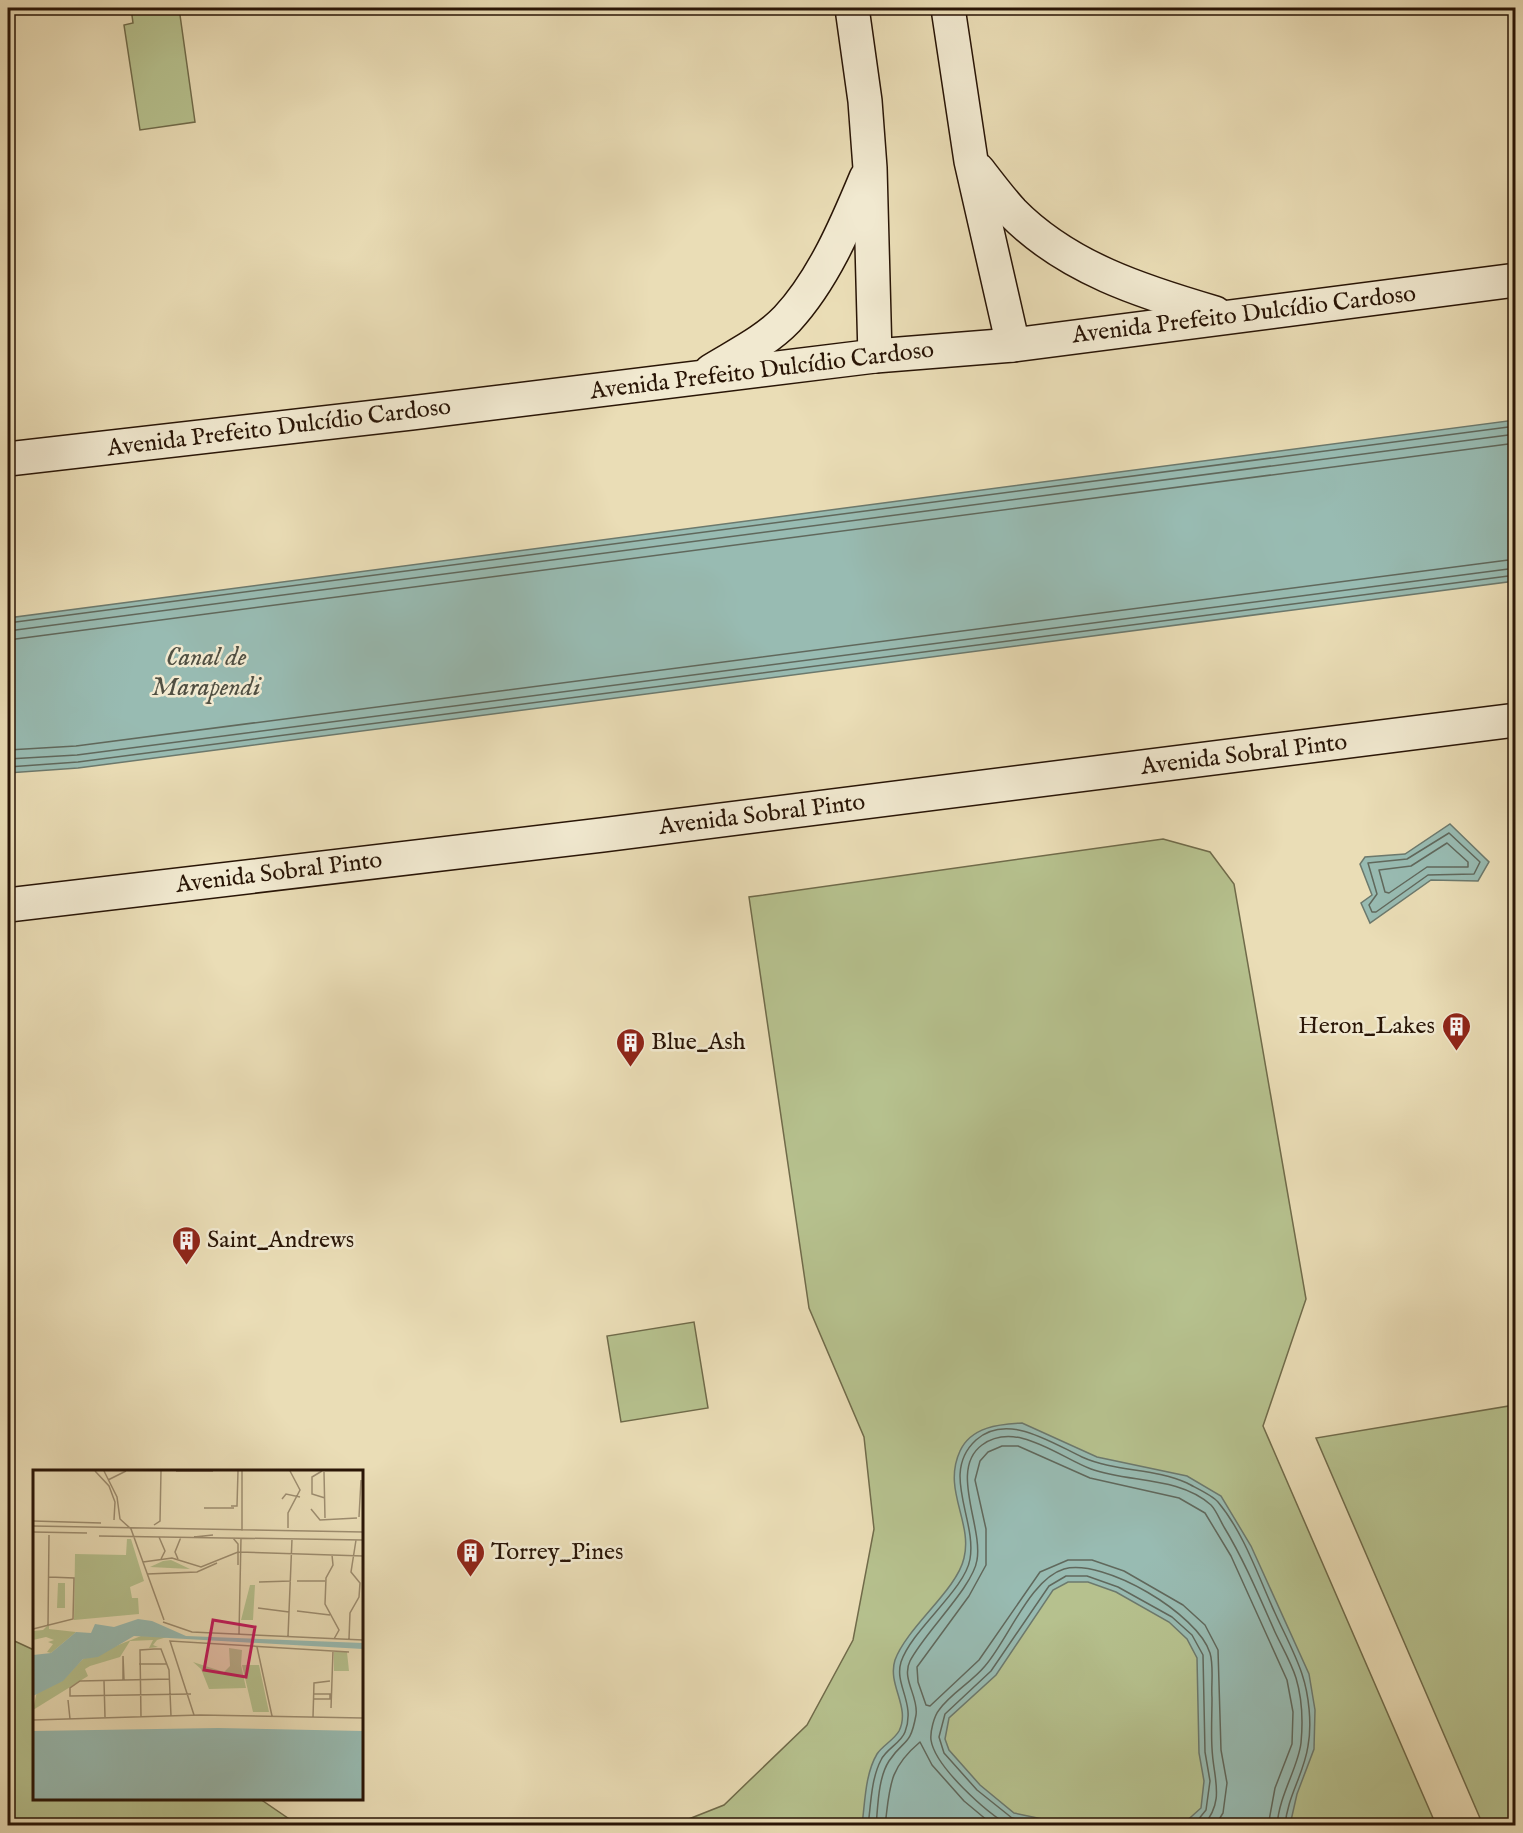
<svg xmlns="http://www.w3.org/2000/svg" width="1523" height="1833" font-family="'IM FELL English',serif">
	<rect width="100%" height="100%" fill="#eaddb6"/>
	<filter id="stains"><feTurbulence type="fractalNoise" baseFrequency=".00333" numOctaves="4"/><feColorMatrix values="0 0 0 0 .2 0 0 0 0 .09 0 0 0 0 .02 0 0 0 .5 -.17"/></filter>
	<radialGradient id="worn" r=".72"><stop offset=".6" stop-color="#630" stop-opacity="0"/><stop offset="1" stop-color="#630" stop-opacity=".3"/></radialGradient>
	<g fill="#b6c18e" stroke="#706b4a" stroke-width="1.5">
		<polygon points="131,8 179,8 195,122 140,130 124,25 133,23"/>
		<polygon points="1163,839 1210,852 1234,884 1306,1299 1263,1426 1436,1825 671,1826 724,1805 807,1725 853,1640 874,1529 864,1437 809,1308 749,897"/>
		<polygon points="694,1322 708,1408 621,1422 607,1336"/>
		<polygon points="1515,1405 1515,1825 1483,1825 1316,1438"/>
		<polygon points="8,1638 34,1650 34,1798 260,1799 298,1825 8,1825"/>
	</g>
	<g fill="#98bbb2" stroke="#6c796d" stroke-width="1.5">
		<polygon points="1515,420 1515,581 78,768 8,773 8,618"/>
		<polygon points="1450,824 1489,862 1478,881 1431,880 1370,923 1361,903 1372,895 1360,864 1365,857 1405,854"/>
		<path d="M 1022,1423 L 1097,1457 L 1187,1476 L 1221,1496 L 1251,1546 L 1309,1674 L 1315,1710 L 1314,1749 L 1297,1794 L 1290,1825 L 1182,1825 L 1201,1808 L 1204,1781 L 1199,1753 L 1197,1658 L 1187,1639 L 1169,1622 L 1116,1592 L 1088,1582 L 1068,1582 L 1053,1590 L 996,1675 L 949,1718 L 945,1739 L 949,1750 L 980,1785 L 1014,1813 L 1047,1820 L 1110,1825 L 862,1825 C 865,1803 865,1774 877,1754 C 882,1746 894,1740 899,1731 C 911,1707 887,1685 895,1660 C 907,1627 957,1590 964,1558 C 973,1522 942,1490 960,1451 C 971,1427 999,1424 1022,1423 Z"/>
	</g>
	<g fill="none" stroke-linecap="round" stroke-linejoin="round">
		<g stroke="#60685c" stroke-width="1.5">
			<polyline points="8,623 1516,426"/>
			<polyline points="8,631 1516,434"/>
			<polyline points="8,640 1516,443"/>
			<polyline points="8,750 76,746 1516,559"/>
			<polyline points="8,759 77,755 1516,568"/>
			<polyline points="8,767 78,762 1516,575"/>
			<polygon points="1449,833 1480,862 1474,874 1428,875 1376,912 1372,912 1369,905 1377,894 1368,863 1407,859"/>
			<polygon points="1447,843 1468,862 1468,867 1427,867 1389,893 1385,892 1379,870 1411,866"/>
			<path d="M 868,1826 C 871,1804 871,1779 881,1760 C 886,1749 901,1743 905,1732 C 916,1703 894,1685 901,1662 C 912,1629 965,1590 970,1559 C 977,1519 940,1473 976,1440 C 1007,1412 1052,1443 1082,1457 C 1115,1472 1155,1468 1187,1483 C 1196,1488 1212,1495 1218,1502 C 1244,1533 1258,1576 1275,1613 C 1284,1633 1295,1653 1302,1674 C 1309,1695 1312,1724 1308,1746 C 1304,1774 1287,1797 1285,1826"/>
			<path d="M 876,1826 C 878,1806 878,1778 889,1761 C 904,1738 910,1748 916,1715 C 919,1697 901,1679 910,1661 C 924,1633 973,1587 977,1560 C 983,1526 949,1469 982,1445 C 1016,1420 1059,1457 1091,1469 C 1129,1483 1178,1476 1211,1505 C 1216,1510 1220,1520 1224,1527 C 1244,1560 1259,1596 1275,1632 C 1282,1647 1291,1662 1296,1678 C 1302,1698 1303,1722 1301,1743 C 1298,1768 1279,1795 1277,1826"/>
			<path d="M 885,1826 C 890,1787 888,1769 920,1742 L 932,1765 L 964,1801 L 994,1826"/>
			<path d="M 1010,1826 C 987,1813 935,1767 931,1740 C 930,1732 934,1716 939,1710 C 951,1693 972,1682 985,1666 C 1008,1640 1030,1579 1064,1569 C 1104,1558 1198,1614 1210,1653 C 1214,1666 1211,1685 1212,1698 C 1212,1715 1211,1732 1212,1748 C 1213,1778 1226,1800 1203,1826"/>
			<polyline points="1044,1826 1012,1818 977,1790 944,1753 939,1737 945,1714 991,1671 1049,1586 1066,1576 1087,1576 1118,1587 1172,1617 1192,1635 1203,1655 1205,1752 1210,1781 1206,1810 1193,1826"/>
			<polyline points="1215,1826 1223,1813 1227,1783 1221,1750 1218,1650 1205,1625 1183,1605 1124,1571 1092,1560 1068,1560 1040,1572 979,1660 930,1706 926,1705 918,1682 917,1667 969,1596 986,1565 986,1529 975,1480 980,1461 988,1452 1002,1446 1018,1446 1090,1478 1179,1498 1205,1513 1231,1556 1287,1680 1293,1712 1292,1744 1275,1788 1268,1826"/>
		</g>
		<defs>
			<g id="secondary">
				<polyline points="852,8 865,101 870,168 875,356"/>
				<polyline points="948,8 971,161 1013,345"/>
				<path d="M 978,170 C 989,184 1000,199 1012,212 C 1067,268 1143,292 1215,313"/>
				<path d="M 711,371 C 737,355 766,341 787,319 C 823,280 846,226 866,178"/>
				<polyline points="8,459 411,413 875,356 1013,345 1516,280"/>
				<polyline points="8,905 602,835 1516,720"/>
			</g>
		</defs>
		<use href="#secondary" stroke="#291506" stroke-width="36"/>
		<use href="#secondary" stroke="#f1e9d0" stroke-width="33"/>
	</g>
	<defs>
		<symbol id="building-pin" viewBox="-11 -11 22 30"><path d="M0 17L-7.5 6A9.5 9.5 0 1 1 7.5 6Z" fill="#8f2418" stroke="#f1e9d0"/><path d="M-4-6H4V6H1V3H-1V6H-4ZM-2.5-4.3h1.7v1.8h-1.7ZM.8-4.3h1.7v1.8H.8ZM-2.5-1h1.7V.8h-1.7ZM.8-1h1.7V.8H.8Z" fill="#fff"/></symbol>
	</defs>
	<g fill-rule="evenodd">
		<use href="#building-pin" x="1440" y="1010" width="33" height="45"/>
		<use href="#building-pin" x="614" y="1026" width="33" height="45"/>
		<use href="#building-pin" x="170" y="1224" width="33" height="45"/>
		<use href="#building-pin" x="454" y="1536" width="33" height="45"/>
	</g>
	<g text-anchor="middle" dominant-baseline="central" stroke-width="5" stroke-linejoin="round" paint-order="stroke">
		<g font-size="24" fill="#291506" stroke="#f1e9d0">
			<text transform="translate(1244 315) rotate(-7)">Avenida Prefeito Dulcídio Cardoso</text>
			<text transform="translate(762 371) rotate(-7)">Avenida Prefeito Dulcídio Cardoso</text>
			<text transform="translate(279 428) rotate(-7)">Avenida Prefeito Dulcídio Cardoso</text>
			<text transform="translate(1244 755) rotate(-7)">Avenida Sobral Pinto</text>
			<text transform="translate(762 815) rotate(-7)">Avenida Sobral Pinto</text>
			<text transform="translate(279 873) rotate(-7)">Avenida Sobral Pinto</text>
		</g>
		<g font-size="24" fill="#291506" stroke="#f1e9d0" text-anchor="start">
			<text x="1435" y="1026" text-anchor="end">Heron_Lakes</text>
			<text x="651" y="1042">Blue_Ash</text>
			<text x="207" y="1240">Saint_Andrews</text>
			<text x="491" y="1552">Torrey_Pines</text>
		</g>
		<g font-size="26" font-style="italic" fill="#504f42" stroke="#f1e9d0">
			<text x="206" y="657">Canal de<tspan x="206" dy="30">Marapendi</tspan></text>
		</g>
	</g>
	<g transform="translate(33 1470)">
		<rect width="330" height="330" fill="#eaddb6"/>
		<path d="M 94,69 L 98,69 L 111,111 L 97,117 L 99,128 L 105,128 L 106,144 L 41,150 L 42,84 L 93,85 ZM 138,90 L 157,99 L 117,97 L 130,91 ZM 25,113 L 32,113 L 32,138 L 24,138 ZM 217,115 L 222,115 L 220,150 L 208,150 ZM 16,154 L 16,159 L 43,162 L 18,183 L 14,182 L 20,174 L 15,172 L 21,170 L 13,167 L 0,170 L 0,161 L 10,160 ZM 108,166 L 134,167 L 124,170 L 120,175 L 125,177 L 116,178 L 120,170 L 97,171 L 87,187 L 57,196 L 52,199 L 55,206 L 0,240 L 4,221 L 29,211 L 50,189 ZM 196,178 L 209,180 L 208,195 L 213,218 L 176,219 L 168,199 L 160,192 L 191,202 L 197,196 ZM 301,182 L 314,182 L 316,201 L 301,201 ZM 209,195 L 226,195 L 236,242 L 220,242 Z" fill="#b6c18e"/>
		<path d="M 105,149 L 119,151 L 153,166 L 330,173 L 330,179 L 101,166 L 65,187 L 50,189 L 30,211 L 0,226 L 0,185 L 18,183 L 43,162 L 58,163 L 62,154 L 81,157 ZM 185,258 L 330,261 L 330,329 L 0,329 L 0,261 Z" fill="#98bbb2"/>
		<path fill="none" stroke="#9d8d70" stroke-width="1.5" d="M 62,1 L 76,16 L 82,32 L 81,50M 71,1 L 84,27 L 87,49 L 98,59 L 131,150M 143,1 L 180,1M 289,1 L 279,7 L 279,24 L 292,28M 291,2 L 292,48M 75,10 L 93,1M 249,29 L 253,24 L 267,27M 198,36 L 204,36 L 205,1M 171,38 L 201,38M 278,39 L 287,50 L 324,48M 326,47 L 328,10M 0,51 L 68,53M 121,55 L 127,51 L 128,1M 0,56 L 330,62M 255,58 L 255,43 L 267,20 L 257,1M 209,61 L 209,1M 0,62 L 54,63M 66,66 L 330,70M 126,67 L 132,81 L 128,89M 161,67 L 180,65M 200,68 L 205,74 L 205,95M 299,85 L 300,95 L 293,108 L 292,134 L 306,160 L 301,169M 145,89 L 142,82 L 148,67M 110,92 L 139,88 L 168,97 L 205,82 L 330,86M 114,104 L 164,102 L 184,93M 264,111 L 292,111M 226,112 L 258,111M 225,138 L 256,142M 264,141 L 297,145M 130,152 L 159,162 L 330,170M 15,155 L 16,65M 0,159 L 40,149 L 41,108 L 16,107M 206,164 L 208,68M 255,166 L 259,69M 316,169 L 317,143 L 326,127 L 327,113 L 318,102 L 323,70M 224,177 L 239,246M 106,194 L 134,194M 137,209 L 47,211 L 37,218 L 37,226 L 158,224M 90,210 L 90,186 L 91,210M 71,211 L 72,247M 281,229 L 297,229 L 297,224 L 281,224M 35,230 L 37,249M 298,238 L 300,181M 161,245 L 137,171 L 316,182M 108,247 L 107,180 L 121,179 L 128,179 L 136,200 L 138,246M 280,247 L 281,213 L 297,211M 0,250 L 167,245 L 330,248"/>
		<path fill="#c2185b" fill-opacity="0.15" stroke="#c2185b" stroke-width="3" d="M 180,150 L 222,157 L 213,207 L 171,200 Z"/>
		<rect width="330" height="330" fill="none" stroke="#291506" stroke-width="3"/>
	</g>
	<rect width="1523" height="1833" fill="none" stroke="#eaddb6" stroke-width="30"/>
	<rect x="9" y="9" width="1505" height="1815" fill="none" stroke="#291506" stroke-width="3"/>
	<rect x="15" y="15" width="1493" height="1803" fill="none" stroke="#291506" stroke-width="1.5"/>
	<rect width="100%" height="100%" filter="url(#stains)"/>
	<rect width="100%" height="100%" fill="url(#worn)"/>
</svg>
